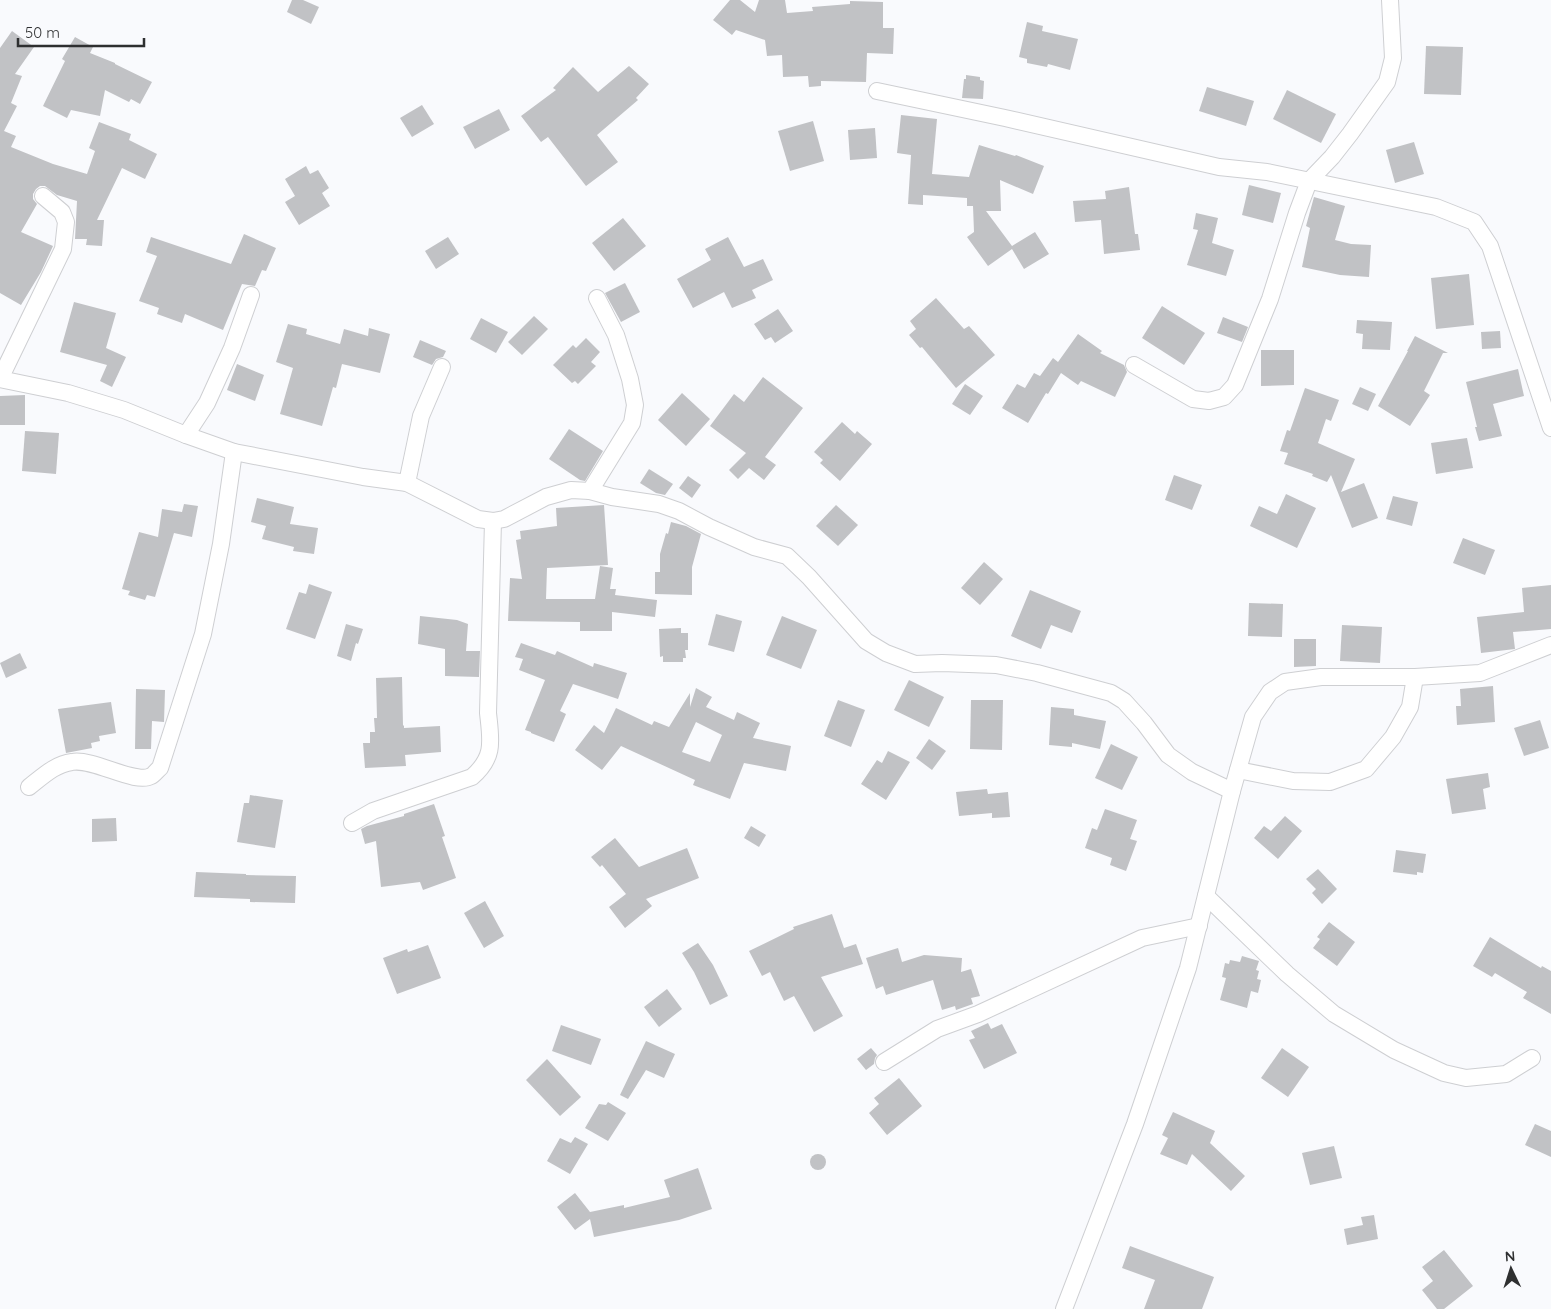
<svg xmlns="http://www.w3.org/2000/svg" width="1551" height="1309" font-family="Quicksand,sans-serif">
	<rect width="100%" height="100%" fill="#f9fafd"/>
	<g fill="#c1c2c5" fill-rule="evenodd">
		<polygon points="292,0 303,0 319,7 311,24 287,12"/>
		<polygon points="730,0 740,0 755,12 759,0 785,0 787,13 813,11 812,7 850,4 850,1 883,2 883,28 894,28 893,54 867,53 866,82 821,81 821,86 809,87 808,76 783,77 782,55 767,56 765,40 736,30 732,35 713,20"/>
		<polygon points="1027,22 1043,26 1042,31 1078,39 1070,70 1048,64 1047,67 1027,63 1027,59 1019,57"/>
		<polygon points="12,31 34,47 15,74 22,76 11,103 17,106 4,131 16,136 11,147 53,164 87,174 95,151 89,148 99,122 131,134 129,140 157,154 145,179 122,168 97,220 104,220 102,246 86,245 87,239 75,239 77,201 57,195 45,186 40,186 36,189 33,194 33,199 37,204 21,232 53,246 41,272 21,305 0,293 0,48"/>
		<polygon points="75,37 93,47 90,53 115,63 115,64 152,82 140,104 131,99 129,102 105,90 100,116 71,110 67,118 43,106 65,61 62,59"/>
		<polygon points="1426,46 1463,47 1461,95 1424,94"/>
		<polygon points="629,66 649,84 636,98 638,100 597,135 618,162 586,186 548,137 541,142 521,116 556,90 553,88 573,67 598,92"/>
		<polygon points="966,75 980,77 980,80 984,81 983,99 962,98 964,79 966,79"/>
		<polygon points="1207,87 1254,101 1246,126 1199,111"/>
		<polygon points="1287,90 1336,114 1321,143 1273,119"/>
		<polygon points="422,105 434,124 412,137 400,118"/>
		<polygon points="499,109 510,130 475,149 463,127"/>
		<polygon points="901,115 937,119 932,174 969,177 979,145 1015,156 1016,155 1044,166 1033,194 1000,180 1001,211 986,211 1012,246 1035,232 1049,254 1024,269 1012,249 988,266 967,237 974,232 973,206 967,206 967,198 923,195 923,205 908,204 911,155 897,153"/>
		<polygon points="813,121 824,161 790,171 778,131"/>
		<polygon points="875,128 877,158 850,160 848,130"/>
		<polygon points="1414,142 1424,174 1395,183 1386,150"/>
		<polygon points="306,166 310,174 318,170 329,188 322,193 330,206 299,225 285,202 295,196 285,179"/>
		<polygon points="1249,185 1281,193 1273,223 1242,215"/>
		<polygon points="1129,187 1135,234 1138,234 1140,250 1104,254 1101,220 1075,222 1073,201 1106,199 1105,191"/>
		<polygon points="1314,197 1345,206 1335,240 1351,244 1371,245 1369,277 1340,275 1302,267 1310,228 1306,226"/>
		<polygon points="1196,213 1218,218 1212,243 1234,250 1226,276 1187,265 1198,230 1193,229"/>
		<polygon points="623,218 646,246 614,271 592,243"/>
		<polygon points="244,234 276,248 266,271 262,270 255,286 242,284 223,330 185,314 182,323 157,314 159,308 139,301 157,256 146,252 151,237 231,264"/>
		<polygon points="448,237 459,254 436,269 425,251"/>
		<polygon points="728,237 744,267 763,259 773,280 752,290 756,298 732,308 724,292 693,308 677,279 711,260 705,249"/>
		<polygon points="1469,274 1474,325 1436,329 1431,278"/>
		<polygon points="625,283 640,312 621,322 605,293"/>
		<polygon points="936,298 964,329 969,326 995,355 956,388 922,347 920,348 909,335 916,329 910,321"/>
		<polygon points="74,302 116,313 106,348 126,357 112,387 100,381 107,365 60,352"/>
		<polygon points="1162,306 1205,333 1184,365 1142,338"/>
		<polygon points="778,309 793,331 775,343 771,337 765,340 754,324"/>
		<polygon points="534,316 548,329 522,355 508,342"/>
		<polygon points="1223,317 1248,327 1242,342 1217,333"/>
		<polygon points="481,318 508,332 496,353 470,339"/>
		<polygon points="1357,320 1392,322 1390,350 1362,349 1363,334 1356,333"/>
		<polygon points="288,324 307,329 306,334 340,344 344,329 368,336 369,328 390,334 380,373 342,364 336,388 333,387 322,426 280,414 293,368 276,362"/>
		<polygon points="1500,331 1501,348 1482,349 1481,332"/>
		<polygon points="1078,334 1102,351 1100,353 1124,365 1127,372 1115,397 1081,381 1078,385 1061,373 1048,394 1046,393 1028,423 1002,408 1017,384 1025,388 1034,373 1040,376 1053,358 1058,362"/>
		<polygon points="1415,336 1448,353 1443,353 1424,391 1430,395 1410,426 1378,406 1408,351 1407,351"/>
		<polygon points="586,338 600,352 591,362 596,366 578,384 575,381 572,383 553,365 573,345 576,348"/>
		<polygon points="420,340 446,351 443,357 436,359 432,365 413,357"/>
		<polygon points="1261,350 1294,350 1294,385 1261,386"/>
		<polygon points="237,364 264,375 255,401 227,390"/>
		<polygon points="1518,369 1524,396 1493,404 1502,436 1479,441 1475,427 1477,427 1466,382"/>
		<polygon points="763,377 803,408 765,457 776,465 764,480 749,468 738,479 729,470 746,453 710,426 734,394 744,402"/>
		<polygon points="965,384 983,396 970,415 952,404"/>
		<polygon points="1360,387 1376,394 1368,411 1352,404"/>
		<polygon points="1305,388 1339,400 1331,421 1326,419 1318,443 1355,459 1341,492 1364,483 1378,518 1352,528 1331,475 1327,482 1312,476 1313,474 1284,464 1288,453 1280,451 1287,430 1290,431"/>
		<polygon points="682,393 710,419 686,446 658,420"/>
		<polygon points="25,395 25,425 0,425 0,396"/>
		<polygon points="842,422 855,434 857,431 872,444 840,481 820,463 823,460 814,452"/>
		<polygon points="569,429 603,451 585,481 580,480 549,459"/>
		<polygon points="25,431 59,433 56,474 22,471"/>
		<polygon points="1467,438 1473,468 1436,474 1431,443"/>
		<polygon points="649,469 673,484 665,495 656,493 640,483"/>
		<polygon points="1174,475 1202,485 1192,510 1165,500"/>
		<polygon points="688,476 701,485 692,498 679,488"/>
		<polygon points="1286,494 1316,508 1297,548 1250,526 1259,506 1277,514"/>
		<polygon points="1393,496 1418,502 1412,526 1386,519"/>
		<polygon points="257,498 294,507 290,524 318,528 314,554 293,551 294,547 262,539 266,526 251,522"/>
		<polygon points="184,504 198,506 192,537 174,533 155,597 147,595 145,600 128,595 130,591 122,589 139,532 158,537 162,509 182,512"/>
		<polygon points="604,505 608,565 547,568 546,599 595,599 600,566 613,568 610,589 616,589 615,595 657,600 655,617 612,612 612,631 580,631 580,622 508,621 510,578 522,579 516,540 521,539 520,531 557,526 556,508"/>
		<polygon points="836,505 858,525 838,546 816,526"/>
		<polygon points="671,522 686,526 701,534 692,567 692,595 655,594 655,572 660,572 660,554 666,533 668,534"/>
		<polygon points="1463,538 1495,550 1485,575 1453,563"/>
		<polygon points="984,562 1003,579 980,605 961,588"/>
		<polygon points="309,584 332,592 315,639 286,629 299,592 306,594"/>
		<polygon points="1551,585 1551,629 1513,632 1515,649 1481,653 1477,617 1524,612 1522,588"/>
		<polygon points="1030,590 1081,611 1072,633 1051,625 1041,649 1011,636"/>
		<polygon points="1249,603 1283,604 1282,637 1248,636"/>
		<polygon points="716,614 742,621 734,652 708,645"/>
		<polygon points="420,616 457,620 468,624 466,651 480,651 479,677 445,676 445,649 418,644"/>
		<polygon points="782,616 817,630 801,669 766,655"/>
		<polygon points="346,624 363,629 358,644 356,643 351,661 337,656"/>
		<polygon points="1342,625 1382,627 1380,663 1340,661"/>
		<polygon points="681,628 681,633 688,633 688,650 685,650 686,658 683,658 683,662 663,662 663,656 660,657 659,629"/>
		<polygon points="1294,639 1316,639 1316,666 1294,667"/>
		<polygon points="521,643 555,655 557,651 593,667 594,663 627,673 618,699 573,684 560,711 566,714 554,742 531,733 531,732 525,730 545,680 519,670 523,659 515,657"/>
		<polygon points="20,653 27,668 6,678 0,663"/>
		<polygon points="402,677 403,726 404,725 404,728 440,726 441,752 405,755 406,766 365,768 363,743 370,743 370,732 375,732 374,718 377,718 376,678"/>
		<polygon points="909,680 944,697 929,727 894,710"/>
		<polygon points="1493,686 1495,722 1457,725 1456,706 1461,706 1460,689"/>
		<path d="M 696,688 L 712,697 L 706,707 L 734,720 L 737,712 L 760,723 L 753,738 L 791,746 L 786,771 L 744,763 L 730,799 L 693,785 L 695,780 L 621,746 L 602,770 L 575,750 L 594,725 L 604,733 L 616,708 L 652,725 L 654,721 L 669,727 L 690,693 L 690,707 ZM 696,722 L 722,735 L 710,762 L 682,752 Z"/>
		<polygon points="136,689 165,690 164,722 152,721 151,749 135,749"/>
		<polygon points="838,700 865,710 851,747 824,736"/>
		<polygon points="971,700 1003,700 1002,750 970,749"/>
		<polygon points="111,702 116,733 99,736 100,741 91,743 92,748 66,753 58,709"/>
		<polygon points="1051,707 1074,709 1074,715 1106,721 1100,749 1072,743 1072,747 1049,745"/>
		<polygon points="1540,720 1549,748 1524,756 1514,728"/>
		<polygon points="929,739 946,751 932,770 916,758"/>
		<polygon points="1111,744 1138,757 1122,790 1095,778"/>
		<polygon points="888,751 910,762 886,800 861,784 877,760 882,763"/>
		<polygon points="1488,773 1490,787 1483,789 1486,809 1452,814 1446,779"/>
		<polygon points="987,789 988,794 1008,792 1010,817 992,818 992,813 959,816 956,792"/>
		<polygon points="250,795 283,800 275,848 237,842 244,803 249,803"/>
		<polygon points="434,804 445,836 442,837 456,878 423,890 420,882 381,887 376,841 365,844 361,829 367,826 404,816 404,814"/>
		<polygon points="1105,809 1137,820 1130,839 1137,841 1126,871 1110,865 1112,858 1085,848 1092,828 1097,830"/>
		<polygon points="1285,816 1302,831 1278,859 1254,838 1264,826 1271,831"/>
		<polygon points="116,818 117,841 92,842 92,819"/>
		<polygon points="751,826 766,835 759,847 744,838"/>
		<polygon points="615,838 639,867 687,848 699,878 646,899 652,906 625,928 609,907 626,894 602,865 600,867 591,857"/>
		<polygon points="1396,850 1426,854 1423,873 1417,872 1417,875 1393,872"/>
		<polygon points="1318,869 1337,889 1322,904 1312,893 1316,889 1306,879"/>
		<polygon points="196,872 246,874 246,875 296,876 295,903 250,902 250,899 194,897"/>
		<polygon points="485,901 504,936 484,948 464,913"/>
		<polygon points="832,914 844,948 856,944 863,964 821,977 843,1016 814,1032 794,996 784,1001 770,972 762,976 749,951 794,929 793,927"/>
		<polygon points="1329,922 1355,942 1337,966 1313,948 1320,939 1317,937"/>
		<polygon points="1490,937 1541,968 1542,966 1551,971 1551,1014 1523,998 1527,992 1495,973 1492,977 1473,966"/>
		<polygon points="698,943 713,965 728,996 710,1005 694,972 682,953"/>
		<polygon points="428,945 441,978 397,994 383,958 407,949 408,952"/>
		<polygon points="898,948 902,962 924,955 962,958 961,972 971,969 980,996 971,998 973,1004 956,1010 955,1006 942,1010 933,980 886,995 883,986 876,989 866,958"/>
		<polygon points="1242,956 1259,961 1256,970 1259,971 1257,979 1261,980 1258,993 1251,991 1247,1008 1220,1000 1226,978 1222,977 1225,963 1229,964 1230,960 1240,962"/>
		<polygon points="667,989 682,1009 659,1027 644,1007"/>
		<polygon points="988,1023 991,1029 1002,1024 1017,1053 984,1069 969,1040 975,1038 971,1031"/>
		<polygon points="561,1025 601,1039 591,1065 552,1051"/>
		<polygon points="646,1041 675,1054 664,1078 646,1070 628,1099 620,1095"/>
		<polygon points="871,1048 877,1055 875,1058 874,1064 866,1070 857,1059"/>
		<polygon points="1282,1048 1309,1067 1288,1097 1261,1078"/>
		<polygon points="547,1059 581,1097 560,1116 526,1080"/>
		<polygon points="899,1078 922,1106 887,1135 869,1113 879,1104 874,1098"/>
		<polygon points="608,1102 626,1113 608,1141 585,1128 599,1104 606,1105"/>
		<polygon points="1173,1112 1215,1131 1210,1143 1245,1176 1231,1191 1192,1154 1187,1165 1160,1154 1168,1138 1162,1135"/>
		<polygon points="1535,1124 1551,1131 1551,1157 1525,1145"/>
		<polygon points="575,1137 588,1144 570,1174 547,1161 560,1138 571,1143"/>
		<polygon points="1334,1146 1342,1178 1310,1185 1302,1153"/>
		<circle cx="818" cy="1162" r="8"/>
		<polygon points="698,1168 712,1209 679,1220 594,1237 590,1219 575,1230 557,1207 575,1193 590,1212 624,1205 624,1208 670,1197 664,1180"/>
		<polygon points="1374,1215 1378,1239 1347,1245 1344,1229 1363,1225 1361,1217"/>
		<polygon points="1130,1246 1214,1277 1202,1309 1144,1309 1155,1280 1122,1268"/>
		<polygon points="1444,1250 1473,1286 1444,1309 1437,1309 1422,1290 1433,1281 1422,1267"/>
	</g>
	<g fill="none" stroke-linecap="round" stroke-linejoin="round">
		<defs>
			<g id="street">
				<polyline points="877,91 1005,118 1219,167 1267,172 1436,207 1474,222 1490,246 1551,428"/>
				<polyline points="1134,365 1193,399 1209,401 1224,397 1235,385 1270,299 1297,213 1309,181 1332,157 1350,134 1387,82 1393,58 1390,0"/>
				<polyline points="0,379 68,393 124,410 186,435 234,452 363,477 407,483 478,519 493,521 504,519 546,497 571,490 590,491 612,497 659,504 679,511 709,527 754,547 787,556 809,577 866,641 886,653 915,664 942,663 996,665 1037,673 1111,693 1124,701 1144,723 1168,755 1192,772 1232,791"/>
				<polyline points="0,379 63,249 66,222 62,212 43,196"/>
				<polyline points="186,435 207,403 232,348 251,295"/>
				<polyline points="407,483 421,416 442,367"/>
				<polyline points="590,491 632,423 635,405 630,379 616,335 597,298"/>
				<polyline points="1238,770 1293,781 1330,782 1366,769 1393,737 1410,707 1415,677"/>
				<path d="M 29,787 C 42,777 55,764 72,762 C 94,758 135,785 151,776 C 154,775 157,770 160,768 L 203,634 L 221,544 L 234,452"/>
				<path d="M 352,823 L 373,811 L 472,777 C 495,757 491,741 488,713 L 493,521"/>
				<polyline points="1206,896 1287,974 1334,1014 1394,1050 1444,1073 1466,1078 1506,1074 1532,1058"/>
				<polyline points="884,1062 937,1029 978,1014 1142,938 1199,926"/>
				<polyline points="1064,1309 1135,1124 1188,968 1232,791 1253,717 1270,692 1285,682 1321,677 1415,677 1480,673 1551,645"/>
			</g>
		</defs>
		<use href="#street" stroke="#cecfd2" stroke-width="18"/>
		<use href="#street" stroke="#fff" stroke-width="16"/>
	</g>
	<g transform="translate(1511 1269) rotate(356)" stroke="#f9fafd" stroke-width="4" paint-order="stroke">
	<path d="M0-4L9 19L0 12L-9 19Z" fill="#2e2f30"/>
	<text y="-8" font-size="14" font-weight="bold" text-anchor="middle" fill="#2e2f30">N</text>
	</g>
	<path d="M18 38v8h126v-8" fill="none" stroke="#2e2f30" stroke-width="2.5"/>
	<text x="25" y="38" font-size="15" fill="#2e2f30" stroke="#f9fafd" stroke-width="4" paint-order="stroke">50 m</text>
</svg>
